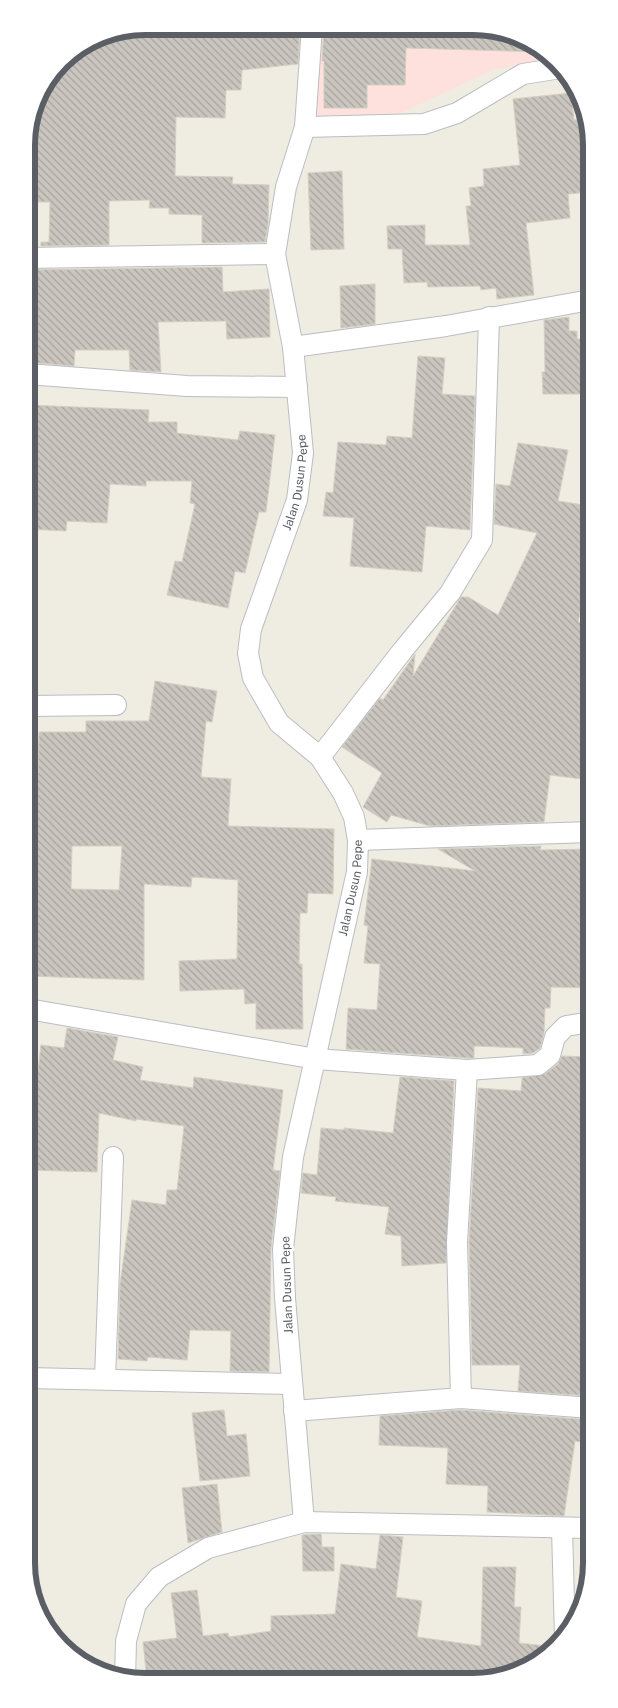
<svg xmlns="http://www.w3.org/2000/svg" width="618" height="1708" font-family="'Public Sans',sans-serif">
	<defs>
		<pattern id="building-back-hatch" width="6" height="6" patternUnits="userSpaceOnUse" patternTransform="scale(1.25)"><rect width="6" height="6" fill="#cac6bf"/><path d="M-1 5l2 2M0 0l6 6M5-1l2 2" fill="none" stroke="#a7a49f"/></pattern>
	</defs>
	<rect width="100%" height="100%" fill="#efede2"/>
	<polygon fill="#fee1dd" points="306,27 497,29 552,58 493,70 401,113 303,116"/>
	<g fill="url(#building-back-hatch)" stroke="#d4cfc0" fill-rule="evenodd">
		<polygon points="145,26 300,27 298,64 242,70 241,90 226,90 225,118 176,117 175,176 233,177 232,184 269,185 268,224 265,242 202,243 202,215 169,214 169,208 149,208 150,200 109,201 109,245 41,246 41,242 49,242 50,202 34,202 33,153 37,153 36,100 38,93 66,56 100,35"/>
		<polygon points="324,27 497,29 541,52 406,48 405,85 367,85 367,108 324,108 324,61 322,61"/>
		<polygon points="571,93 574,120 588,119 589,121 590,192 568,194 570,218 526,223 534,295 497,299 496,288 481,290 480,286 428,287 427,282 404,283 402,249 388,249 387,226 425,225 425,245 470,245 466,206 471,206 469,188 484,186 483,169 520,165 513,99"/>
		<polygon points="342,171 344,249 311,250 308,173"/>
		<polygon points="222,267 223,292 269,289 270,337 227,339 226,321 158,322 161,372 130,370 129,350 75,350 74,366 27,362 27,270"/>
		<polygon points="375,284 375,324 341,328 340,286"/>
		<polygon points="569,317 569,331 577,331 577,339 590,339 590,394 543,394 542,372 545,372 544,320"/>
		<polygon points="418,356 445,358 442,394 475,396 470,530 426,526 422,572 350,566 354,518 323,516 326,492 333,493 338,442 386,445 387,436 412,438"/>
		<polygon points="27,405 149,410 148,422 177,422 177,433 184,434 238,440 240,431 275,435 266,512 259,512 245,573 235,571 228,608 167,595 175,561 182,562 195,504 190,503 192,481 146,481 146,486 110,484 107,523 67,521 66,531 27,529"/>
		<polygon points="518,443 568,450 558,501 590,506 590,576 578,622 590,623 590,780 550,775 544,822 430,826 391,815 387,822 363,807 382,773 342,747 380,698 383,700 415,654 413,676 461,597 468,597 498,615 537,533 494,524 496,484 510,486"/>
		<path d="M 155,681 L 217,691 L 212,722 L 206,721 L 201,777 L 231,779 L 228,826 L 334,829 L 333,894 L 308,893 L 307,913 L 300,913 L 299,964 L 302,964 L 303,1029 L 256,1029 L 256,1003 L 245,1004 L 244,989 L 180,991 L 179,961 L 237,959 L 238,880 L 192,877 L 191,887 L 144,884 L 144,980 L 28,976 L 27,774 L 38,774 L 39,732 L 86,732 L 86,721 L 149,721 ZM 72,846 L 122,846 L 119,890 L 71,889 Z"/>
		<polygon points="541,846 540,850 590,849 591,988 551,987 550,1008 545,1008 544,1033 540,1048 533,1053 523,1054 523,1048 474,1046 474,1058 467,1058 346,1049 348,1008 377,1010 380,964 364,963 368,926 364,925 372,859 475,871 438,849"/>
		<polygon points="67,1028 118,1037 113,1060 143,1067 140,1080 193,1088 194,1077 283,1090 273,1170 280,1171 271,1248 269,1372 230,1371 231,1331 190,1330 187,1360 148,1357 147,1361 118,1359 120,1284 132,1200 166,1205 167,1190 177,1190 184,1126 136,1119 136,1121 99,1113 97,1172 28,1170 28,1070 38,1071 41,1045 64,1048"/>
		<polygon points="562,1056 591,1057 591,1396 518,1391 520,1365 472,1365 469,1242 478,1088 521,1091 522,1078 545,1074 558,1064"/>
		<polygon points="400,1077 454,1081 446,1263 402,1266 401,1236 385,1234 389,1207 335,1201 336,1197 301,1193 303,1173 317,1175 321,1128 344,1130 344,1128 393,1133"/>
		<polygon points="224,1410 227,1436 246,1434 250,1476 200,1481 192,1413"/>
		<polygon points="461,1410 591,1420 591,1444 575,1441 564,1516 487,1512 488,1486 446,1484 448,1448 379,1445 380,1416"/>
		<polygon points="217,1484 222,1532 188,1543 182,1488"/>
		<polygon points="321,1534 322,1547 334,1547 334,1571 303,1571 302,1535"/>
		<polygon points="380,1535 403,1537 396,1597 422,1601 417,1637 481,1646 483,1567 516,1567 514,1607 521,1607 519,1643 555,1647 533,1666 497,1679 275,1679 276,1670 199,1680 147,1680 143,1642 177,1638 171,1593 197,1590 203,1636 228,1633 229,1637 271,1631 271,1616 335,1614 341,1564 376,1569"/>
	</g>
	<g fill="none" stroke-linecap="round" stroke-linejoin="round">
		<defs>
			<g id="street">
				<polyline points="305,127 424,124 457,113 523,74 561,68"/>
				<polyline points="27,258 275,254"/>
				<polyline points="293,347 446,326 590,300"/>
				<polyline points="27,374 187,386 297,387"/>
				<polyline points="27,706 116,705"/>
				<polyline points="320,757 403,650 450,593 482,540 489,317"/>
				<polyline points="358,840 590,832"/>
				<polyline points="28,1009 316,1059 467,1070 538,1065 550,1055 555,1037 566,1026 591,1022"/>
				<polyline points="28,1378 292,1384"/>
				<polyline points="105,1379 113,1157"/>
				<polyline points="461,1398 457,1242 467,1070"/>
				<polyline points="294,1411 461,1398 591,1408"/>
				<path id="s1" d="M 304,1522 L 285,1298 L 283,1249 L 293,1157 L 357,872 L 358,840 L 354,817 L 343,793 L 320,757 L 279,723 L 253,678 L 248,653 L 251,629 L 297,500 L 303,453 L 293,347 L 275,254 L 286,187 L 305,127 L 312,27"/>
				<polyline points="562,1528 565,1638"/>
				<polyline points="125,1680 126,1641 136,1604 159,1577 208,1548 304,1522 591,1528"/>
			</g>
		</defs>
		<use href="#street" stroke="#babdc3" stroke-width="22"/>
		<use href="#street" stroke="#fff" stroke-width="20"/>
	</g>
	<g text-anchor="middle" dominant-baseline="central" stroke-width="5" stroke-linejoin="round" paint-order="stroke">
		<g font-size="12" fill="#5b5f65" stroke="#fff">
			<text stroke="none"><textPath href="#s1" startOffset="1092">Jalan Dusun Pepe</textPath></text>
			<text stroke="none"><textPath href="#s1" startOffset="642">Jalan Dusun Pepe</textPath></text>
			<text transform="translate(287 1285) rotate(-92)">Jalan Dusun Pepe</text>
		</g>
	</g>
	<path d="M0 0H618V1708H0ZM145 35H473A110 110 0 0 1 583 145V1563A110 110 0 0 1 473 1673H145A110 110 0 0 1 35 1563V145A110 110 0 0 1 145 35Z" fill="#fff" fill-rule="evenodd"/>
	<path fill="none" stroke="#5b5f65" stroke-width="6" d="M145 35H473A110 110 0 0 1 583 145V1563A110 110 0 0 1 473 1673H145A110 110 0 0 1 35 1563V145A110 110 0 0 1 145 35Z"/>
</svg>
